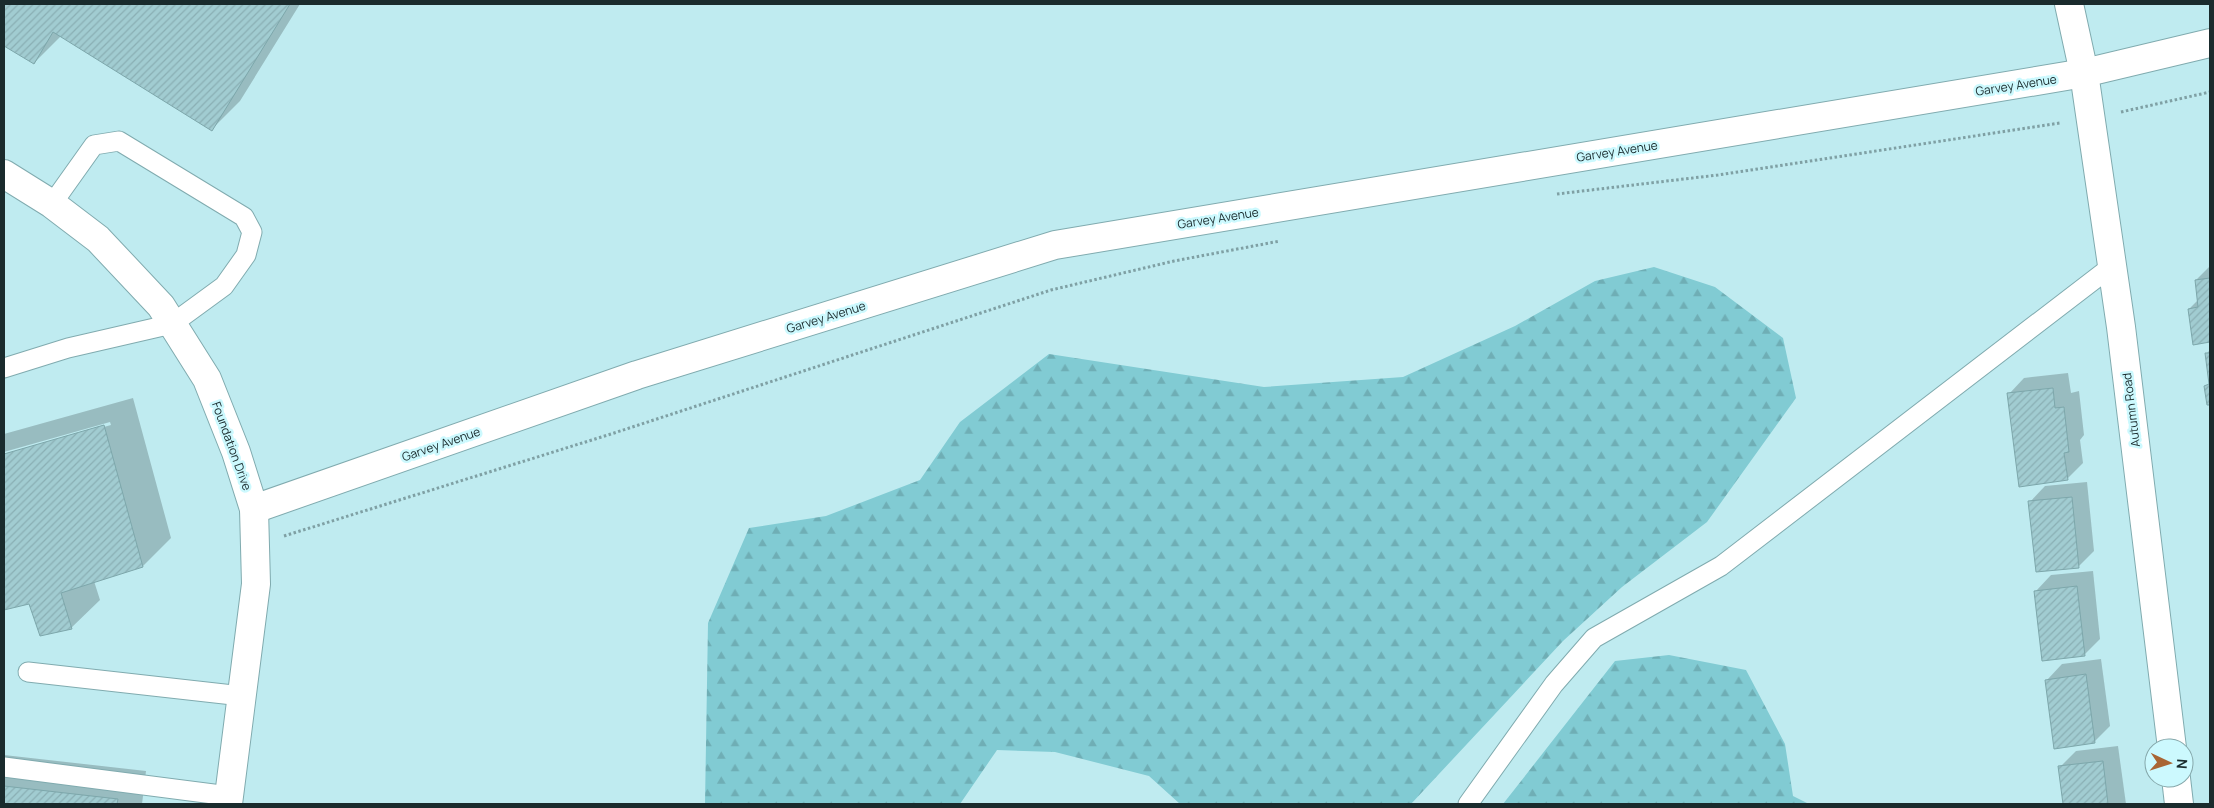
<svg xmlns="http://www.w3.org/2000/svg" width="2214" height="808" font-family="Manrope,sans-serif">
	<defs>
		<pattern id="forest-firs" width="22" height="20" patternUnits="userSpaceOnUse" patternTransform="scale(1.25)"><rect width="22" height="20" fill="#81cbd3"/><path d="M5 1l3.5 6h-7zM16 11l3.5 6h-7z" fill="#6faeb5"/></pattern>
		<pattern id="building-hatch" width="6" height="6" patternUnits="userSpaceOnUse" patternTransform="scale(1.25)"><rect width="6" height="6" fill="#a1ccd1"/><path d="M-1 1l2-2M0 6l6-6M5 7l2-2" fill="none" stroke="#8aafb4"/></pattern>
	</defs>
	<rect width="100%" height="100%" fill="#bfebf0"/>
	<g fill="url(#forest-firs)">
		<polygon points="1654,267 1715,287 1783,338 1796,398 1707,522 1622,587 1563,641 1411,804 1180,804 1149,776 1055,752 997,750 960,804 705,804 708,623 749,528 826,516 920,480 960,422 1049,354 1264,387 1403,377 1515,326 1595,281"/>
		<polygon points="1669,655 1746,670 1785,744 1793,796 1809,804 1503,804 1615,661"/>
	</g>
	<g fill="#0003">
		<polygon points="4,4 300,4 240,101 212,129 61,36 34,63 4,44"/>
		<polygon points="2210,266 2210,341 2194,343 2189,309 2198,300 2196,280"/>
		<polygon points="2210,350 2210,403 2208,403 2206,387 2210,383 2206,354"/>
		<polygon points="2068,373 2071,393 2079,391 2084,435 2080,440 2083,463 2067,479 2009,394 2024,378"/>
		<polygon points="133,398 171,538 143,566 94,581 100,600 71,628 30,602 4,608 4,455 111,425 110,422 4,452 4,434"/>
		<polygon points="2087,482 2094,551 2079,566 2030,502 2045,486"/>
		<polygon points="2093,571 2100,639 2084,655 2036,591 2051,575"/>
		<polygon points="2101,659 2110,726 2094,742 2047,680 2062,664"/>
		<polygon points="2118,746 2126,804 2065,804 2060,767 2076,751"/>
		<polygon points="4,755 146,771 142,804 4,804"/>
	</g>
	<g fill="url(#building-hatch)" stroke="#7da7ab">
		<polygon points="4,4 290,4 212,131 53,32 34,64 4,46"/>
		<polygon points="2210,278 2210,342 2193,345 2188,309 2198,307 2195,280"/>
		<polygon points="2205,353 2210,353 2210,405 2207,405 2204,386 2209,384"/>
		<polygon points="2053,388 2055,408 2064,407 2069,452 2064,453 2068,480 2019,487 2007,393"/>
		<polygon points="104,425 143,567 61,593 72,629 40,636 29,604 4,610 4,454"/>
		<polygon points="2072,497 2079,568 2036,572 2028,501"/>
		<polygon points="2077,586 2085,656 2042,661 2034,591"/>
		<polygon points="2086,674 2095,743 2054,749 2045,680"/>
		<polygon points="2103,761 2108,804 2063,804 2058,766"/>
		<polygon points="4,786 118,799 117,804 4,804"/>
	</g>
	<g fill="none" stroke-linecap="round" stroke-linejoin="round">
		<defs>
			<g id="lane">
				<polyline points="4,368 68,348 172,324 224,286 246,255 252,232 244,217 119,141 94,145 52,204"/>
				<polyline points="28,672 242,696"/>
				<polyline points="4,767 229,796"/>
				<polyline points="1468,804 1554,684 1594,638 1721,566 2112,266"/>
			</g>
			<g id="street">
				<polyline points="2069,4 2084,73 2121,327 2172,748"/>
				<polyline points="4,174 52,204 98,239 161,306 207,379 236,452 254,509 256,584 228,804"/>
				<polyline points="254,509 637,375 1055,245 2084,73 2210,43"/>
				<polyline points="2176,778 2179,804"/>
			</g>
		</defs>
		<use href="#lane" stroke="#80abaf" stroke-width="21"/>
		<use href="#street" stroke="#80abaf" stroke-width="30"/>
		<g stroke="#7fa0a4" stroke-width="3" stroke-dasharray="2.5 2.5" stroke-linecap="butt">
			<polyline points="2121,112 2210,92"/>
			<polyline points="1557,194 1718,175 2060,123"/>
			<polyline points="284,536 611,434 1051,290 1174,261 1280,241"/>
		</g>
		<use href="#lane" stroke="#fff" stroke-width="19"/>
		<use href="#street" stroke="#fff" stroke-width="28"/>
	</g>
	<g text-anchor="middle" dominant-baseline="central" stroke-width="5" stroke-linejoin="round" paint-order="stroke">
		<g font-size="12" fill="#1a2b2d" stroke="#ccf9fe">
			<text transform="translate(2016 85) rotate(-9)">Garvey Avenue</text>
			<text transform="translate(1617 151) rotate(-9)">Garvey Avenue</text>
			<text transform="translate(1218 218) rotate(-9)">Garvey Avenue</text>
			<text transform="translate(826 317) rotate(-17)">Garvey Avenue</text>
			<text transform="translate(2131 410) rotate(-97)">Autumn Road</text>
			<text transform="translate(441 444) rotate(-19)">Garvey Avenue</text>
			<text transform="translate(232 446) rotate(70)">Foundation Drive</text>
		</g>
	</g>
	<rect width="2214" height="808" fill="none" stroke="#1a2b2d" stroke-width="10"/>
	<g transform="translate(2169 763) rotate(94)"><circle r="24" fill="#ccf9fe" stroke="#85a7aa"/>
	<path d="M0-4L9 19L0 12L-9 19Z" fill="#a96534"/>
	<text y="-8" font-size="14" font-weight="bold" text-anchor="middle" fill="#1a2b2d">N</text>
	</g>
</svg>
